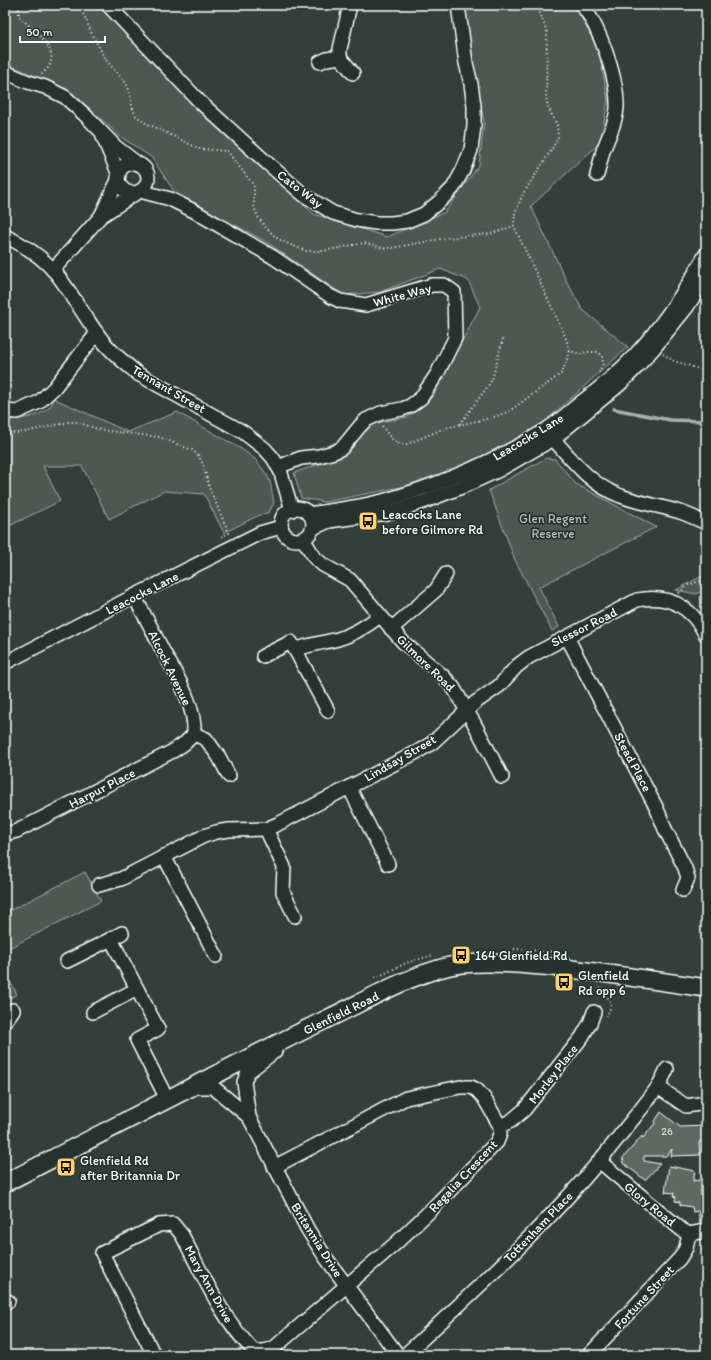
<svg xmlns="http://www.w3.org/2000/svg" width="711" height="1360" font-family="Itim,sans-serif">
	<rect width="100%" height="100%" fill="#333f3a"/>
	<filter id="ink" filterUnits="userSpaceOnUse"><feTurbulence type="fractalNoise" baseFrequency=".025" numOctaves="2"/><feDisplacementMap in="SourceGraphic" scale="8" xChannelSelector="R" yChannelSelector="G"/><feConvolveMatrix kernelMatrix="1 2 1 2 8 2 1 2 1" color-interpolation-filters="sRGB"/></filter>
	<g filter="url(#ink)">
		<g fill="#4d5853" stroke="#a6aca9">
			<polygon points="5,5 98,5 212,123 314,214 387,237 445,212 479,165 484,122 463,10 478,5 574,5 577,9 599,51 608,101 600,143 531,206 567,282 582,309 628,347 541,425 472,463 406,486 325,502 301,498 294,473 339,457 370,424 408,417 433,396 480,307 468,280 440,269 380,292 343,295 265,241 176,194 151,157 121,137 70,91 5,63"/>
			<path d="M 53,398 L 128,432 L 177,412 L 243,450 L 256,460 L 267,475 L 270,482 L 274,503 L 269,512 L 255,517 L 224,533 L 204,494 L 164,491 L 109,519 L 82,466 L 43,466 L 60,501 L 5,528 L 5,420 C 18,420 40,417 50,407 C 52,405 52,401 53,398 Z"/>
			<polygon points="546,458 555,459 576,484 656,527 539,587 559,627 552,631 515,560 489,490"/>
			<polygon points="706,574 706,589 696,594 676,590"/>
			<polygon points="85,872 101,901 5,950 5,913"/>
			<polygon points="5,973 17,994 5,1001"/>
		</g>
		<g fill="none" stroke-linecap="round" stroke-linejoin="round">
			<polyline stroke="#abb0ae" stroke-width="3.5" points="614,409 670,420 706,421"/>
		</g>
		<g fill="#5f6964" stroke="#fff">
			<polygon points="661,1112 680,1127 706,1126 706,1135 704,1136 704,1141 699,1142 700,1155 671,1156 672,1149 666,1156 644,1156 644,1161 660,1164 645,1180 622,1162 624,1160 622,1159 642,1136 643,1138 656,1122 655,1121"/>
			<polygon points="669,1166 695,1171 693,1181 706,1179 706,1223 700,1224 698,1211 693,1212 692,1207 680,1205 680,1202 675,1201 676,1197 673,1196 674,1193 665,1192"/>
		</g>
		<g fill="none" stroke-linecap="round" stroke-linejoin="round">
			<defs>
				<g id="minor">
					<polyline points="108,5 200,102 266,162 304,195 333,213 357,220 376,223 392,223 407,221 424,214 440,201 453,188 463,170 471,150 474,126 474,106 471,84 466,63 458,5"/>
					<polyline points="350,5 340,49 340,57 353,73"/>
					<path d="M 582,5 C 600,28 618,79 617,108 C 616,123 608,137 603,151 C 601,159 599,167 597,175"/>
					<polyline points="320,62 327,59 340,57"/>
					<polyline points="5,72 28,82 45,87 65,97 85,115 116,147 138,164"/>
					<polyline points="103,137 119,175"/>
					<circle cx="133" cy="178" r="15"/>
					<polyline points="140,191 170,199 194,211 273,257 330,296 340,301 366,305 432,285 444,285 454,292 455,338 437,374 421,398 410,406 402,409 381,413 366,420 360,426 342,448 334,452 319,456 301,458 278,467"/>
					<polyline points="101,216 136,193"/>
					<path d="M 5,236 C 22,244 42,257 55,272 C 72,293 85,318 102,340 C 112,353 125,363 138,374 L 243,432 L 265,449 L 273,458 L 280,470 L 292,510"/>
					<polyline points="53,270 101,216 118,180"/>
					<polyline points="5,411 17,412 39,402 54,388 97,333"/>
					<path d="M 547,432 C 569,456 589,485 621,496 C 641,504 663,506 683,513 C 691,516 699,520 706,523"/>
					<circle cx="297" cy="524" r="16"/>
					<path d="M 309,514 C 335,510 361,507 386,500 C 442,484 495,461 544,431 C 557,423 568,413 580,403 C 599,389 618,373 635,355 C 663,325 686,290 706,254"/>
					<polyline points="313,528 329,521 387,513 423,502 462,487 499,470 553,439 619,385 637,367 654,348 687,307 706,277"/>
					<polyline points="303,539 315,558 323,565 350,580 403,642 443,676 453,687 474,723 502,777"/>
					<path d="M 134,596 C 144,614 154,633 163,651 C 176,674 196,706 194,734"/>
					<polyline points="391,629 436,590 446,574"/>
					<polyline points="567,637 657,809 665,829 685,868 688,878 683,890"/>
					<path d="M 295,650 C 309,644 323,643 338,639 C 352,635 368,625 380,616"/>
					<polyline points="263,656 291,642 328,711"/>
					<polyline points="5,663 134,596 260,533 281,527"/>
					<polyline points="194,734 206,739 219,757 229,776"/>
					<polyline points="349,787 388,864"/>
					<polyline points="266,829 284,867 283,892 295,916"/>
					<polyline points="5,834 17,831 173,751 185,743 194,734"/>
					<polyline points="164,856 216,956"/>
					<path d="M 99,885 L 121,879 L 204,836 L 216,832 L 229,830 L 266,829 L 278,824 L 417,752 L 432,743 L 476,702 L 499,686 L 517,666 L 529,657 L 637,600 C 669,594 691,606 706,635"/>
					<polyline points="122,933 111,939 158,1029 137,1040 167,1099"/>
					<polyline points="67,961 111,939"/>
					<polyline points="93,1012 137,989"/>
					<polyline points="5,1021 13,1010"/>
					<polyline points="275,1051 248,1072 244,1082 249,1117 308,1230 326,1258 398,1355"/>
					<polyline points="194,1087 213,1087 249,1117"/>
					<polyline points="658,1087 686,1106 706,1103"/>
					<polyline points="500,1126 511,1121 524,1110 582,1037 590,1023 594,1012"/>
					<polyline points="599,1161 682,1230 689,1234 706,1231"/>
					<polyline points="5,1303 8,1301"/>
					<path d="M 154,1355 L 102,1253 L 159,1225 L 173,1224 L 182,1235 C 203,1275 221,1318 254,1351 L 264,1351 L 275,1347 L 395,1244 L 430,1211 L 497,1142 L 500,1134 L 500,1126 L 484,1098 L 477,1090 L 471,1087 L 460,1087 L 406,1098 L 274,1167"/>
					<path d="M 405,1355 C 480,1286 555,1218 618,1138 C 631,1121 645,1105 657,1088 C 661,1082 664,1075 667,1069"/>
					<polyline points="589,1355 680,1258 686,1248 689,1234"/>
				</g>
				<path id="major" d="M 5,1183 C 113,1128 220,1071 329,1018 C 367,1000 420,969 462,964 C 495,961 530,965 563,968 C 611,974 659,981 706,988"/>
			</defs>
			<use href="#minor" stroke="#fff" stroke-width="16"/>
			<use href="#major" stroke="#fff" stroke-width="20"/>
			<g stroke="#fff" stroke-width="2" stroke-dasharray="1 3" stroke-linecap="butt">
				<path d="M 20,5 L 19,9 L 19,16 C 30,28 58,46 50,64 C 49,68 45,71 42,74"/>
				<polyline points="75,5 84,15 92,34 106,60 126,83 129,90 132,106 135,115 144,122 200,149 227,151 252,183 254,187 254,207 258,217 265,227 278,239 291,245 306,251 323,251 364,243 383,248 392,248 446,238 490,234 514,226"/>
				<polyline points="537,5 547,32 546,98 548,107 557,125 558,137 552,149 523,194 515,213 514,226 565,336 570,351"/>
				<polyline points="663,354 674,361 706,371"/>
				<polyline points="460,424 488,386 492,380 503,338"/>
				<path d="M 382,426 C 389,435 394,446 407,444 L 445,428 L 491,418 L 508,412 L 562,373 L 570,351 L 580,354 L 587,352 L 597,352 L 602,355 L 603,364 L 599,372"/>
				<polyline points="5,434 25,432 69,422 77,422 100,430 159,437 192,450 198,455 203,464 210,490 229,533 221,537"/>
				<polyline points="679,593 688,585 706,579"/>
				<polyline points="514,949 557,952"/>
				<polyline points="375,978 406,963 433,955"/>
				<polyline points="562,984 569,984"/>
				<path d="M 600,988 C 609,998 615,1004 606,1016"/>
			</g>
			<use href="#minor" stroke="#26332d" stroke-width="13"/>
			<use href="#major" stroke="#26332d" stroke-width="17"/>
		</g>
	</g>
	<defs>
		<symbol id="bus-square" viewBox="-11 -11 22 22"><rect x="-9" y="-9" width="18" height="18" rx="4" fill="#ffd166" stroke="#26332d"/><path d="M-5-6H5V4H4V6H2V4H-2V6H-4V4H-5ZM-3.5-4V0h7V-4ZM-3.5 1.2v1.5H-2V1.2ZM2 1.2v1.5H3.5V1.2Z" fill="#111"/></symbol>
	</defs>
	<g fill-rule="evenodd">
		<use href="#bus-square" x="357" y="510" width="22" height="22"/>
		<use href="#bus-square" x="450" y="944" width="22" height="22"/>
		<use href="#bus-square" x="553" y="971" width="22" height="22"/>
		<use href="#bus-square" x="55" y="1156" width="22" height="22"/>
	</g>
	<g text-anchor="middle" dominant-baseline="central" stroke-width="3.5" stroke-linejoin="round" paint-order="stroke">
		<g font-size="11" fill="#d7dad8">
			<text x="667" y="1131">26</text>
		</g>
		<g font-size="13" fill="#fff" stroke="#26332d">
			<text transform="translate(300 189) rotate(37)">Cato Way</text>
			<text transform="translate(402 295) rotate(-15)">White Way</text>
			<text transform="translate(169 389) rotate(30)">Tennant Street</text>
			<text transform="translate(528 437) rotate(-31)">Leacocks Lane</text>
			<text transform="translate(142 593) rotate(-27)">Leacocks Lane</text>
			<text transform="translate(584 627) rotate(-27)">Slessor Road</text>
			<text transform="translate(426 663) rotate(44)">Gilmore Road</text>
			<text transform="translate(170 668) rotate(64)">Alcock Avenue</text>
			<text transform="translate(400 758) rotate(-30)">Lindsay Street</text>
			<text transform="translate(633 762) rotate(62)">Stead Place</text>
			<text transform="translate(102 788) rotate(-27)">Harpur Place</text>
			<text transform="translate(341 1013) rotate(-26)">Glenfield Road</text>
			<text transform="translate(553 1074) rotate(-52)">Morley Place</text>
			<text transform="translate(463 1176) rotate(-47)">Regalia Crescent</text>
			<text transform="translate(650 1204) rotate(39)">Glory Road</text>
			<text transform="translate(538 1227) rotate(-46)">Tottenham Place</text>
			<text transform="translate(317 1240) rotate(58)">Britannia Drive</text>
			<text transform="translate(209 1284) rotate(61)">Mary Ann Drive</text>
			<text transform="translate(644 1297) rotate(-47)">Fortune Street</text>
		</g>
		<g font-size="13" fill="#fff" stroke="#26332d" text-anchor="start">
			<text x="382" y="514">Leacocks Lane<tspan x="382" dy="15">before Gilmore Rd</tspan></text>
			<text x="475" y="955">164 Glenfield Rd</text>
			<text x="578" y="975">Glenfield<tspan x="578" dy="15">Rd opp 6</tspan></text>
			<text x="80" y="1160">Glenfield Rd<tspan x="80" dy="15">after Britannia Dr</tspan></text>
		</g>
		<g font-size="13" fill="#b8bcba" stroke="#26332d">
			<text x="553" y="518">Glen Regent<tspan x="553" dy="15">Reserve</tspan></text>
		</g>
	</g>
	<rect width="711" height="1360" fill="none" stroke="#26332d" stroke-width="20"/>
	<rect x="10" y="10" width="691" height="1340" fill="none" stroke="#fff" stroke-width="1.5" filter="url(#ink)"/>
	<path d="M20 36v6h85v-6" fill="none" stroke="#ffffff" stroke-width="2"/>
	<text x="26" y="36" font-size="12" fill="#ffffff" stroke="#26332d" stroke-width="3" paint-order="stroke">50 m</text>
</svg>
